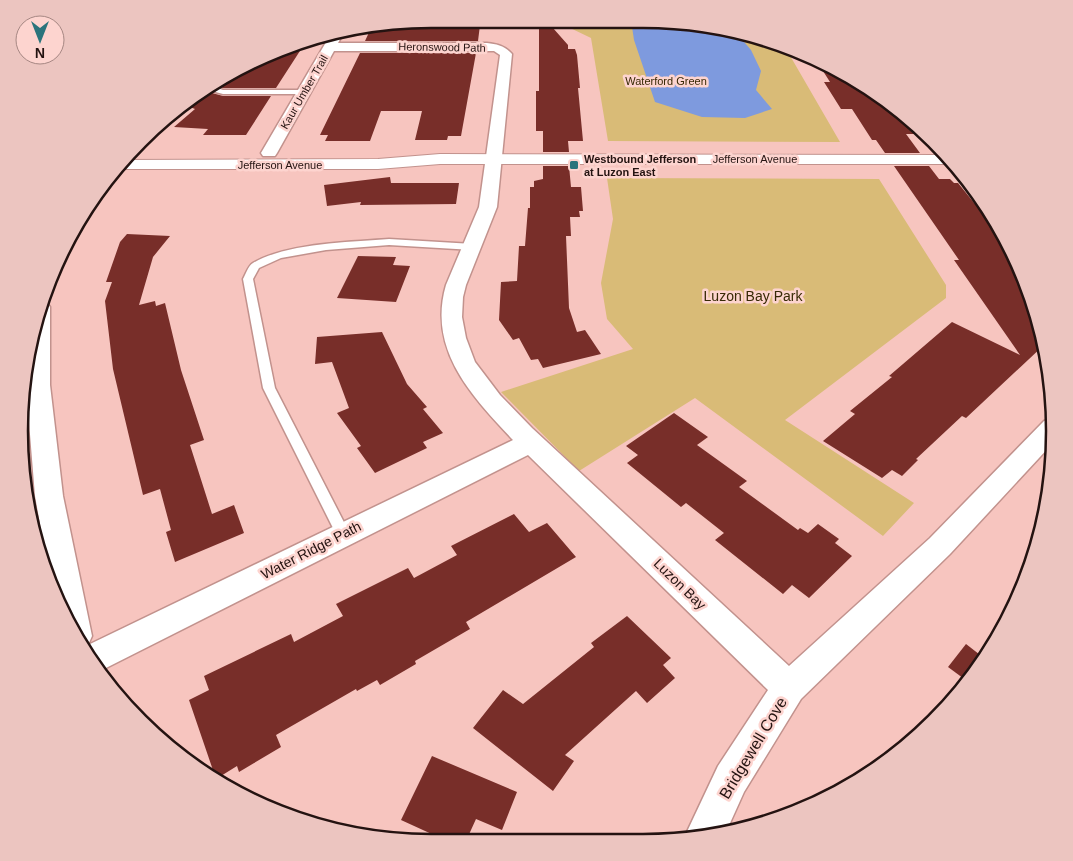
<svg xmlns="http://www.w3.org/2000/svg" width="1073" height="861" font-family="Arial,sans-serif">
	<rect width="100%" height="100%" fill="#f7c5bf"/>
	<g fill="#d9bb77">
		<polygon points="528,19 670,20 785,47 840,142 608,141 591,38 564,25"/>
		<polygon points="607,178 879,179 946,285 946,298 785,420 914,503 883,536 695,398 579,471 501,392 633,349 607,319 601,283 613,219"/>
	</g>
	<polygon fill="#7e9ade" points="631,20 670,20 739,36 751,50 761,71 756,90 772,109 745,118 702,117 655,102 634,40"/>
	<g fill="#782e29">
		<polygon points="539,19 545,19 568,45 568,49 575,49 577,55 580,88 578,88 583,141 568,141 569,152 543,152 543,131 536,131 536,91 539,91"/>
		<polygon points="396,23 420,23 419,25 480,25 478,41 365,41 372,26"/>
		<polygon points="307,40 276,88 223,88 217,86 219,82 217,80 225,74"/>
		<polygon points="360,53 476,53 461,136 448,136 447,140 415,140 422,111 381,111 370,141 325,141 328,135 320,135"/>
		<polygon points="816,60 905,115 919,134 906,134 920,153 885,153 876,140 872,140 852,109 841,109 824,82 830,82"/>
		<polygon points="205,89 212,93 223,96 271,96 246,135 203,135 208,129 174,127 195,109 185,105"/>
		<polygon points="543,166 569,166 571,187 581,187 583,211 579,211 580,217 570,217 571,236 566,236 569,308 577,332 585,330 601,354 543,368 538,359 531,360 519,338 513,340 499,320 501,282 517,281 519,246 525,246 528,208 530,208 530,187 534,187 534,181 543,179"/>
		<polygon points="894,166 929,166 939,179 950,179 954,183 958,183 1012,250 1022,274 1014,274 1028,292 1040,324 1044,345 966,418 962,416 916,459 918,460 902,476 892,470 882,478 823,441 855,414 850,411 892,377 889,376 952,322 1020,355 954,260 959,260"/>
		<polygon points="390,177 391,183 459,183 456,204 360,205 361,202 327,206 324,185"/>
		<polygon points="127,234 170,236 153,257 139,305 155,301 156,306 165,303 181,370 204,440 190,445 212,514 234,505 244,533 175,562 166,532 171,530 160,489 143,495 113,369 105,301 112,282 106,282 120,242"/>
		<polygon points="358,256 396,257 393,265 410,266 396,302 337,298"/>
		<polygon points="382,332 407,384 427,407 423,409 443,433 423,442 427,448 375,473 357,448 361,446 337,413 349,408 332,362 315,364 317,337"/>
		<polygon points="674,413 708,437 697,445 747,481 739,487 798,530 800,528 808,533 818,524 839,539 835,543 852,556 809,598 792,585 783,594 715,540 724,533 686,503 681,507 627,463 638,455 626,446"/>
		<polygon points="514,514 529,532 547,523 576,557 466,622 470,629 415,661 416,664 380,685 377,680 357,691 356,689 276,735 281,747 239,772 237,766 216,779 189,700 209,690 204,676 291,634 294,642 343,616 336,604 408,568 414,578 457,555 451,546"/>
		<polygon points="627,616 671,658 663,665 675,678 647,703 636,691 565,755 574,761 553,791 473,728 503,690 523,704 594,647 591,643"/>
		<polygon points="966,644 984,658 967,681 948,667"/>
		<polygon points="432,756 517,792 502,830 476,819 466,841 447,841 401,820"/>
	</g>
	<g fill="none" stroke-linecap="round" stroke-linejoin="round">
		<defs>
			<g id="lane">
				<polygon points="216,81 217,82 214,87 223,90 303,90 306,92 303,94 223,94 212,91 207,88"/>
				<path d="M 389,239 L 473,244 L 478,247 L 473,250 L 389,245 L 326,250 L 281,258 L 259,268 L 253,279 L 275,388 L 350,534 L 348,538 L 343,540 L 338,538 L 263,388 L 243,279 C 246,274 248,266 253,263 C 287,243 350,242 389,239 Z"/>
			</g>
			<path id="street" d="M 343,30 L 344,32 L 338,43 L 487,43 C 497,44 505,46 512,54 L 497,207 L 466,285 L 463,297 L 462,317 L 466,338 L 475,362 L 500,395 L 532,428 L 789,666 L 930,538 L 1044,421 L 1053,418 L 1052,444 L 950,554 L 801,699 L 744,792 L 726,832 L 686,839 L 685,836 L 718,766 L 768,690 L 528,455 L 100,671 L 61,613 L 50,580 L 35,496 L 26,385 L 33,324 L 42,301 L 47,303 L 50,307 L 50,385 L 63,496 L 92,636 L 88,645 L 513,440 C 472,396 427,350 446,285 L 479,207 L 500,55 L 494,51 L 334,51 L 277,153 L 275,156 L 263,156 L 261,153 L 332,32 Z"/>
			<polygon id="secondary" points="440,154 946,155 954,164 440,164 378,169 116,169 124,160 378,159"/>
		</defs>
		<use href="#lane" stroke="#c2928d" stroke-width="3"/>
		<use href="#street" stroke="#c2928d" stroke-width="3"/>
		<use href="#secondary" stroke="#c2928d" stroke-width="2"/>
		<use href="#lane" fill="#fff" fill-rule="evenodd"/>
		<use href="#street" fill="#fff" fill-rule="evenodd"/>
		<use href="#secondary" fill="#fff" fill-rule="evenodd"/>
	</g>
	<rect fill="#2b747c" stroke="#fdd4cf" stroke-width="2" x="569" y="160" width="10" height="10" rx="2.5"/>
	<g text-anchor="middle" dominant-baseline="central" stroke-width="5" stroke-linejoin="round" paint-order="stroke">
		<g font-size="11" fill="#241311" stroke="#fdd4cf">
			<text transform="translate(442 47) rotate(1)">Heronswood Path</text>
			<text transform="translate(304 92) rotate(-60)">Kaur Umber Trail</text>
			<text x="755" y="159">Jefferson Avenue</text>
			<text x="280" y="165">Jefferson Avenue</text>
		</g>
		<g font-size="11" fill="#372905" stroke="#fdd4cf">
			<text x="666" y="81">Waterford Green</text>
		</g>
		<g font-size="11" font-weight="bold" fill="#241311" stroke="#fdd4cf" text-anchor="start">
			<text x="584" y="159">Westbound Jefferson<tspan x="584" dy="13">at Luzon East</tspan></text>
		</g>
		<g font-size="14" fill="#372905" stroke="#fdd4cf">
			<text x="753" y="296">Luzon Bay Park</text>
		</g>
		<g font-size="14" fill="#241311" stroke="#fdd4cf">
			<text transform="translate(311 550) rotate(-27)">Water Ridge Path</text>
			<text transform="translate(680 584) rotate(44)">Luzon Bay</text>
		</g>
		<g font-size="16" fill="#241311" stroke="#fdd4cf">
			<text transform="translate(753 748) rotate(-59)">Bridgewell Cove</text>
		</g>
	</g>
	<path d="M0 0H1073V861H0ZM431 28H643A403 403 0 0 1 1046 431V431A403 403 0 0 1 643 834H431A403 403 0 0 1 28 431V431A403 403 0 0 1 431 28Z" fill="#ecc5c0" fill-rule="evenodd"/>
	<path fill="none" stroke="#241311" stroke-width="2.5" d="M431 28H643A403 403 0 0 1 1046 431V431A403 403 0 0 1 643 834H431A403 403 0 0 1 28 431V431A403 403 0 0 1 431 28Z"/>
	<g transform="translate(40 40) rotate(180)"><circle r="24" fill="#fdd4cf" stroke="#a68783"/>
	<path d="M0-4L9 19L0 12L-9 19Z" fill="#2b747c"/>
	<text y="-8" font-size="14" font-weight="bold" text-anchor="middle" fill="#241311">N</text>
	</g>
</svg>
